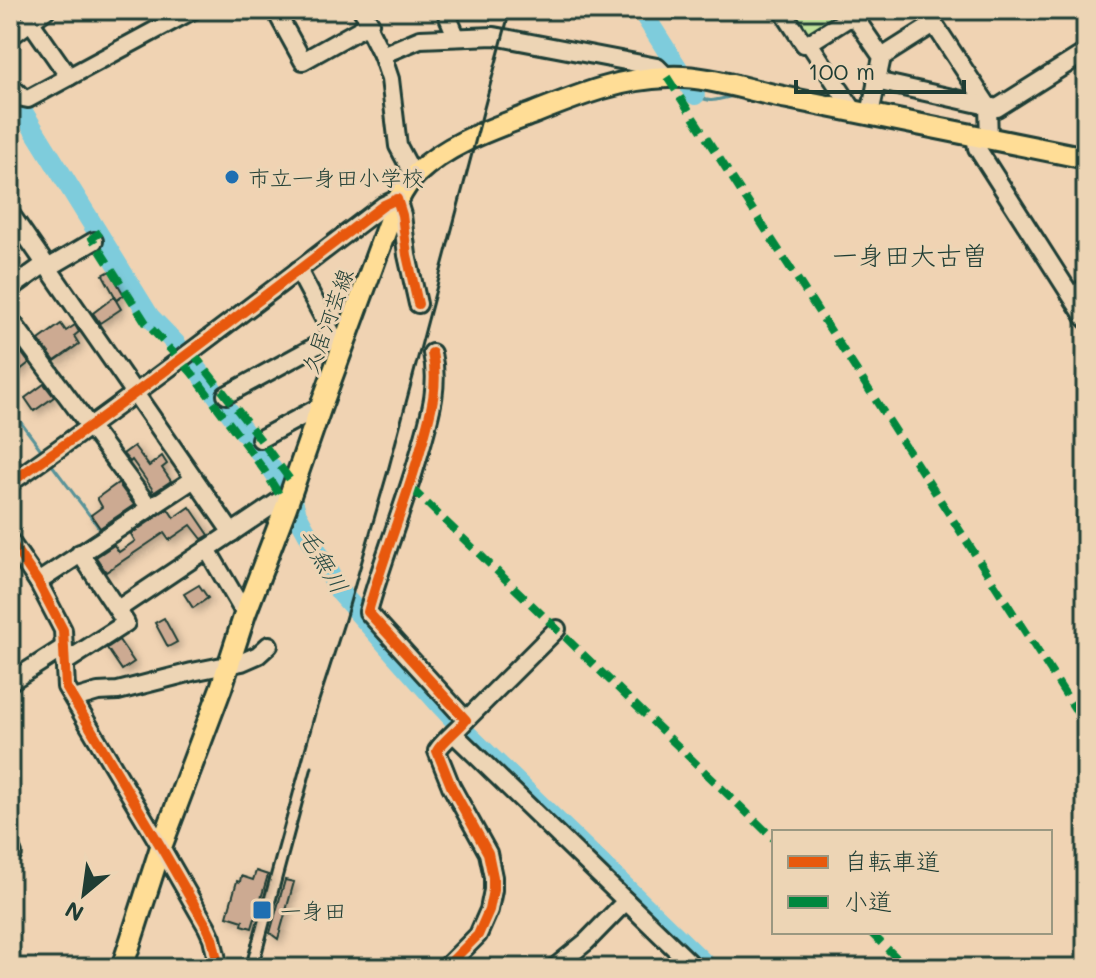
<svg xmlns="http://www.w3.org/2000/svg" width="1096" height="978" font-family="Mali,'Klee One',sans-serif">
	<defs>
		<filter id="shadow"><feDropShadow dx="3.5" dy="3.5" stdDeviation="4" flood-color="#0004"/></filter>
	</defs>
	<rect width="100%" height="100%" fill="#f0d3b3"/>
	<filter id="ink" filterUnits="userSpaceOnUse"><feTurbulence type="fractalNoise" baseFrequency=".0125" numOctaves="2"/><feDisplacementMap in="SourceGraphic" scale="16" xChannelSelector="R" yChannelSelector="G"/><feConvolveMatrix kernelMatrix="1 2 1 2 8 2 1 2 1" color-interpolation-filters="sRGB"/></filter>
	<g filter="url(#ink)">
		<polygon fill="#c1e29a" stroke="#709067" stroke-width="2" points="789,10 849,10 811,34 804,34"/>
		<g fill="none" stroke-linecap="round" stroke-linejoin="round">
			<g stroke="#589399" stroke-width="3">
				<path d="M 695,95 C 714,106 719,97 737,96"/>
				<polyline points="10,408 42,451"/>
				<polyline points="49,461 103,533"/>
			</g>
			<g stroke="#7eccdc" stroke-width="20">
				<polyline points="641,10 695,95"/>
				<polyline points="10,94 23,112 150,317 176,344 204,378 272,469 294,504 297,514 339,591 442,707 469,736 709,968"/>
			</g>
		</g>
		<g fill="#ccaa92" stroke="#1f3d34" stroke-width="2" filter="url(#shadow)">
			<polygon points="110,271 124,295 117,300 103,275"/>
			<polygon points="114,297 121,309 100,323 93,313"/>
			<polygon points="61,324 66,331 75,325 79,332 74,336 79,344 55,361 39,340"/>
			<polygon points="12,340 29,363 15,374 10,368 10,341"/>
			<polygon points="44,384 54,397 34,411 25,398"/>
			<polygon points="134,446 149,466 162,456 167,464 162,468 171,481 153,493 151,491 153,490 132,460 130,462 123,454"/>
			<polygon points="118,483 134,505 100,528 91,515 102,507 97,498"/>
			<polygon points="190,507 209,535 202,539 191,525 169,540 164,533 106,572 96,557 114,545 119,552 135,541 131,534 168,509 174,518"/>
			<polygon points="199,585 208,598 193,608 184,594"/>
			<polygon points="164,618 177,642 168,647 155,623"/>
			<polygon points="119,640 134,662 122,670 107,648"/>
			<polygon points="256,871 268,875 252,928 242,925 243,921 227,916 237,881 240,882 241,876 253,880"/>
			<polygon points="285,880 294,882 278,939 270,933"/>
		</g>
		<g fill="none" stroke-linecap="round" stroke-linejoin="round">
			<defs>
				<g id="minor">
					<polyline points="275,10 303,61 362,28 368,27"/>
					<polyline points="362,10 370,23 368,27 382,55 390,79 398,146 414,176"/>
					<polyline points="445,10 456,36"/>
					<polyline points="782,10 804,44 809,43 854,111"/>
					<polyline points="925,10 988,106 989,139"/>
					<polyline points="853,15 882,57 870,114"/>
					<polyline points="30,21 69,77"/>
					<polyline points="10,37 46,10"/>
					<polyline points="809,43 860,11"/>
					<polyline points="382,55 420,39 494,36 657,67 667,77"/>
					<polyline points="882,57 934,24"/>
					<polyline points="876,81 997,108 1086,52"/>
					<polyline points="10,85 23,98 28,99 193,10"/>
					<polyline points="975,136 977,148 1086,319"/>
					<polyline points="10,213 232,533"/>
					<polyline points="48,268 94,241"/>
					<polyline points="298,270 337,343"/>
					<polyline points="10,289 45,264"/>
					<polyline points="1072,296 1086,287"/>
					<polyline points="10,319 150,508"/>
					<path d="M 432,353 C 440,387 429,418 420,451 C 405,505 383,557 368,612 L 466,720 C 458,730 443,741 437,751 L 451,786 L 488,853 L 493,877 L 493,890 L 489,910 L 478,935 L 445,968"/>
					<polyline points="226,395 334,336"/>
					<polyline points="260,439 321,406"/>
					<path d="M 10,483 C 138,394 260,299 384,205 L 397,199 L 402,215 L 407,255 L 418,304"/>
					<polyline points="10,541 38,582 63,630 66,687 161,847 207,927 212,938 219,968"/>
					<polyline points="207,549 245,614"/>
					<polyline points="38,582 194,479"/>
					<polyline points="118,609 282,499 286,507"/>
					<polyline points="64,663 126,623 80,553"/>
					<polyline points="10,682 63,648"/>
					<polyline points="74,699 98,692 118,691 192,672 242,662 258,655 269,645"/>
					<polyline points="466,720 557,629"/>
					<polyline points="454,734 695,968"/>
					<polyline points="10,849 13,854 10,856"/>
					<polyline points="554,968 586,942 626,901"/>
				</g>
				<path id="major" d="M 122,968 L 161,847 L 221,688 L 245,614 L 286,507 L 321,406 L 387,227 C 394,208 401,189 416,174 C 449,143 492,129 534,113 C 577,96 621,78 668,77 C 708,75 749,91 788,98 C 887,117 986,138 1086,158"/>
			</defs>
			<use href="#minor" stroke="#1f3d34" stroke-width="22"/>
			<use href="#major" stroke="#1f3d34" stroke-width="26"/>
			<use href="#minor" stroke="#edd5b5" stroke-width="16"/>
			<use href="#major" stroke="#ffdd96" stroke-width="20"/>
			<g stroke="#1f3d34" stroke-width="3">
				<polyline points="245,968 316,710 344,623 389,467 510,10"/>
				<polyline points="258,968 312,767"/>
			</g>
			<g stroke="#00873e" stroke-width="8" stroke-dasharray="16 8" stroke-linecap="butt">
				<polyline points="667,77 1086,726"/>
				<polyline points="101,232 92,238 146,323 192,373 264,470 282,499"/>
				<polyline points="192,352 260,439 294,485"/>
				<polyline points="410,487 774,839"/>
				<polyline points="870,932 907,968"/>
			</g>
			<defs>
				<g id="cycleway">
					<path d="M 432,353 C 440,387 429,418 420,451 C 405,505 383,557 368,612 L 466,720 C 458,730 443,741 437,751 L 451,786 L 488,853 L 493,877 L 493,890 L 489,910 L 478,935 L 445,968"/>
					<path d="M 10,483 C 138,394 260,299 384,205 L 397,199 L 402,215 L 407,255 L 418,304"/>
					<polyline points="10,541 38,582 63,630 66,687 161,847 207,927 212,938 219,968"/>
				</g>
			</defs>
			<use href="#cycleway" stroke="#edd5b5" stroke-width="15"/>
			<use href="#cycleway" stroke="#e8590c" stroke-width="10"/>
		</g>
	</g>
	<g fill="#1f6fb2" stroke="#edd5b5" stroke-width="3">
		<circle cx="232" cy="177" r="8"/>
		<rect x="252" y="900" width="20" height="20" rx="4"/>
	</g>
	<g text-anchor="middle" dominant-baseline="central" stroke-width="6" stroke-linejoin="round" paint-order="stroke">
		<g font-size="22" fill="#1f3d34" stroke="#edd5b5" text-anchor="start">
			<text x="248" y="177">市立一身田小学校</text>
			<text x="280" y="910">一身田</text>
		</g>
		<g font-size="22" fill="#1f3d34" stroke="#edd5b5">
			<text transform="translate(327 321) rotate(-70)">久居河芸線</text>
		</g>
		<g font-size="24" font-style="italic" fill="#284b45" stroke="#edd5b5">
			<text transform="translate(324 560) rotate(59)">毛無川</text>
		</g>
		<g font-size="26" fill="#1f3d34" stroke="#edd5b5">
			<text x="910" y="255">一身田大古曽</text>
		</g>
	</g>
	<rect width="1096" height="978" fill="none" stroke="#edd5b5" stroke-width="40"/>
	<rect x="20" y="20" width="1056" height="938" fill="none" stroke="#1f3d34" stroke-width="3" filter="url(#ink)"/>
	<rect x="772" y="830" width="280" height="104" fill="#edd5b5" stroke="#9b9881" stroke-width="2"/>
	<rect x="788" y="856" width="40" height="12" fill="#e8590c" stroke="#9b9881" stroke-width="2"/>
	<text x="844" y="870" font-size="24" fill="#1f3d34">自転車道</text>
	<rect x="788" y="896" width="40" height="12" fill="#00873e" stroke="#9b9881" stroke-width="2"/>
	<text x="844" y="910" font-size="24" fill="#1f3d34">小道</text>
	<g transform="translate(84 894) rotate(209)" stroke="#edd5b5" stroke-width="6" paint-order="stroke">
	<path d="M0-6L14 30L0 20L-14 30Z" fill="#1f3d34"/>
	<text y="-12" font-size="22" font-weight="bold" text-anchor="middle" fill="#1f3d34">N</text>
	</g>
	<path d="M796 80v12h168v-12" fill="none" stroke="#1f3d34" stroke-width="4"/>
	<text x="808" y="80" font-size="24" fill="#1f3d34" stroke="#edd5b5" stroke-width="6" paint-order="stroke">100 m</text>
</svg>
